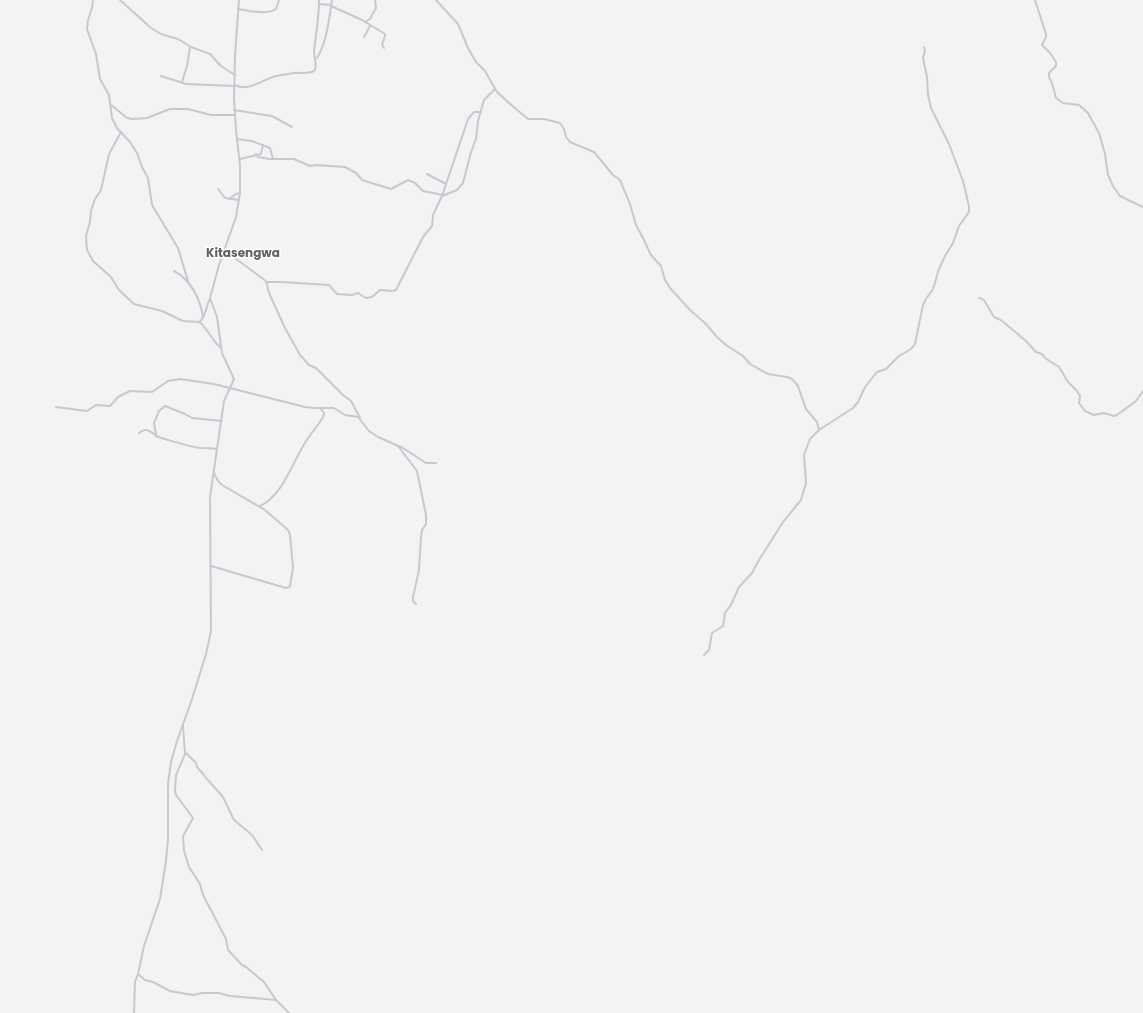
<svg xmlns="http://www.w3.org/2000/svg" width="1143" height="1013" font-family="Poppins,sans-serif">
	<rect width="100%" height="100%" fill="#f4f2f2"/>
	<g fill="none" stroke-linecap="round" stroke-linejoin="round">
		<g stroke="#c4cad2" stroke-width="2">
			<polyline points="93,0 92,8 88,20 87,29 96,54 100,79 109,95 112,118 117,128 130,142 137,153 142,167 148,178 152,205 178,248 188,281"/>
			<polyline points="120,0 151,28 161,34 178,39 191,47 210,54 221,66 235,75"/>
			<polyline points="436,0 458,24 468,48 476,62 485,71 497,92 509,103 528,119 544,119 560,123 564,129 566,137 570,142 594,152 613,175 620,180 630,204 636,225 643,238 651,255 661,266 665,280 670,288 690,310 705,323 717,337 726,345 743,356 750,364 768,374 787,377 792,379 798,386 806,409 817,422 819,430"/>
			<polyline points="1035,0 1046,34 1046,37 1042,45 1050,53 1056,62 1056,66 1049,73 1049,77 1052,83 1056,98 1063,103 1079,105 1088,113 1099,133 1105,154 1108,175 1113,186 1120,196 1143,207"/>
			<polyline points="319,4 331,5"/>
			<polyline points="331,6 362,20 385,34 385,36 382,45 384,48"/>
			<path d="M 238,9 C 249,11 267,15 276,9 L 279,0"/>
			<polyline points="365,22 370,19 376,8 375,0"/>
			<polyline points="364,37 370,26"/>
			<path d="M 317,58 C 327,42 329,19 332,0"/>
			<polyline points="161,76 186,84 235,86"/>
			<polyline points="182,82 187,66 190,47"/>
			<path d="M 235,85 C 249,92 261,80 276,76 C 282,75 288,74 294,73 C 301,72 310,75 315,70 C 317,63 314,58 314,51 C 316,34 319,17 319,0"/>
			<polyline points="110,104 127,118 133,119 147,118 170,109 188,109 211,115 234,115"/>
			<polyline points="234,110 272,116 292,127"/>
			<polyline points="121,132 109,154 101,190 95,199 91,211 90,222 86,236 87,250 93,261 111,277 119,290 134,304 162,311 183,321 199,322 202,324 216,343 221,348"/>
			<polyline points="237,139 252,141 270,148 273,159"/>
			<polyline points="256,154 258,157 269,159 294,159 310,166 316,165 345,167 356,173 362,180 391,189 408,180 415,183 423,191 443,195"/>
			<polyline points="240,159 261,154 263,145"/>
			<polyline points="427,174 446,184"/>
			<polyline points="218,189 225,198 239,200"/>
			<polyline points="442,196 457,190 463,183 471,152 476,139 478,121 484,100 495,89"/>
			<polyline points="229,199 236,194 240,193"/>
			<polyline points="224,250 266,281 269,293 285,328 300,355 309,365 316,368 343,395 351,401 360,418"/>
			<path d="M 174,271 C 191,280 201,300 203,318"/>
			<polyline points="267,282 282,282 329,285 337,294 352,295 358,293 366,298 372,297 380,290 392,291 396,290 423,237 432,226 433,215 442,196 465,128 468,119 474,112 481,112"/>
			<polyline points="979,298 984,300 994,317 1001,320 1026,341 1036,352 1042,354 1045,358 1059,367 1068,382 1077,391 1080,396 1079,403 1085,411 1094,415 1104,413 1114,416 1117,415 1136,401 1143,391"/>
			<path d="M 199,322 C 207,316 205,307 210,299"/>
			<polyline points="56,407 87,411 96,405 110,406 118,397 130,391 152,392 168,381 180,379 214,384 305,407 315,408 334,408 345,415 358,417 369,431 378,437 403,448 426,463 436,463"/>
			<path d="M 139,433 C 148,425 152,435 161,438 C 173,441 187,446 200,448 C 206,448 211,448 216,449"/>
			<path d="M 157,437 C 155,432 155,427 154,423 L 159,411 L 165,406 L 185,414 L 192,418 L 222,421"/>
			<polyline points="398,446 417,471 426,515 426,524 422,530 421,537 419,570 413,597 413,601 416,604"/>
			<path d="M 260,506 C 283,495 292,463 305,443 C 310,434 318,426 323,417 L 324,413 L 321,409"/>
			<polyline points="211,566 286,588 289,587 290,586 293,568 290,535 288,530 265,510 222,485 218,481 214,473"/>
			<polyline points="704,655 709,650 712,633 723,626 725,613 731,605 739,587 752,573 759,560 783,522 801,500 806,483 804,455 810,439 819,430 853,408 858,402 865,387 877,372 886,369 899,356 911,349 915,344 923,305 926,299 933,289 939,269 945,256 953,243 959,226 969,212 969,206 963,181 949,144 931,108 928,95 927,77 923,58 925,50 924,47"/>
			<polyline points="183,726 185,754 176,775 175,791 176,795 193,818 183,836 184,851 189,867 200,884 203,895 226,939 228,950 242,965 246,967 264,982 276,1000"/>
			<polyline points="185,752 196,763 197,767 204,775 207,779 223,797 234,820 252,835 262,850"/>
			<polyline points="138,974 145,980 153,982 170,991 193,995 202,993 219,993 230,996 276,1000 289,1013"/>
			<polyline points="134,1013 135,982 138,974 144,946 160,899 166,861 168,839 168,784 171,762 177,741 192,699 206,654 211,631 210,497 224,401 234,379 222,353 217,317 210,298 219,265 236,217 240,193 240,165 236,130 234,98 235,55 239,0"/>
		</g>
	</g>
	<g text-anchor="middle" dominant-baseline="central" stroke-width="3" stroke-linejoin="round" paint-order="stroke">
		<g font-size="12" font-weight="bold" fill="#5f6166" stroke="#fff">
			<text x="243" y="252">Kitasengwa</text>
		</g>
	</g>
</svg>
